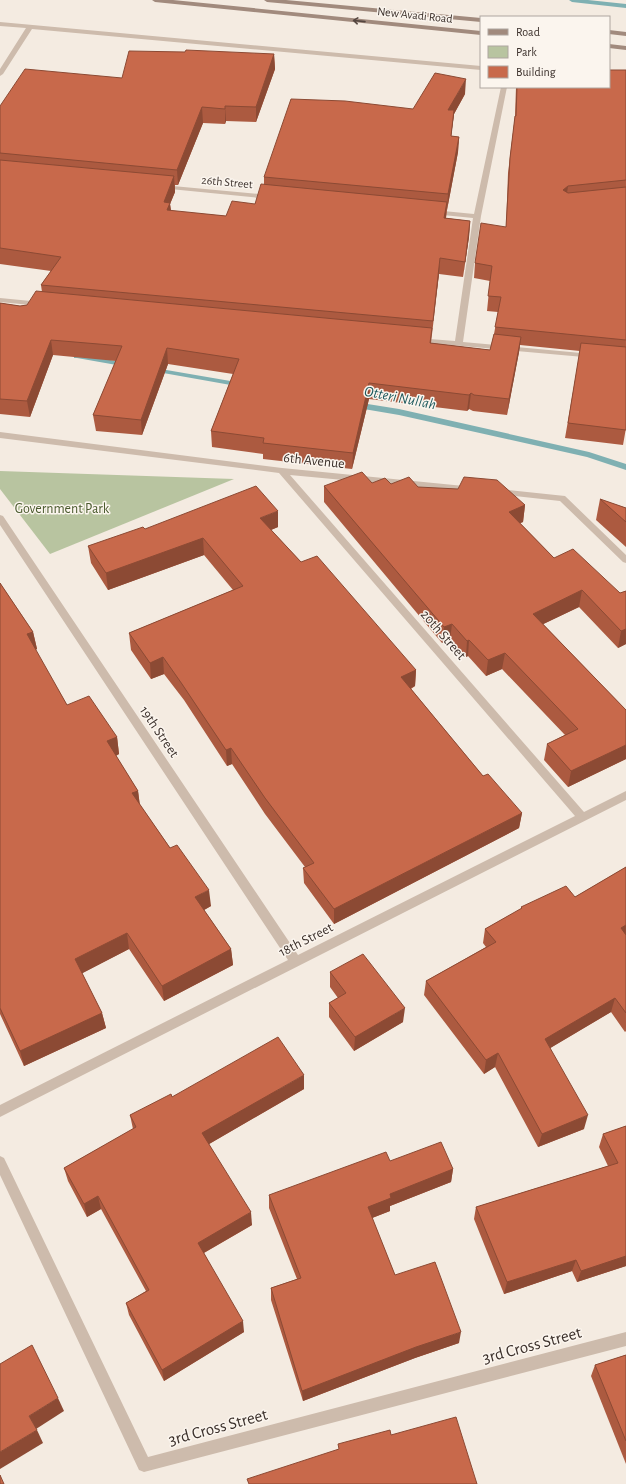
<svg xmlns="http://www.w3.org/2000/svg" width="626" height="1484" font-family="'Alegreya Sans',sans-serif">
	<rect width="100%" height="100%" fill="#f4ebe1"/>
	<polygon fill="#b8c4a0" points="0,471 234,479 50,554 0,489"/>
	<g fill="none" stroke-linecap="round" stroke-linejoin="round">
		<g fill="#7fb0b2" fill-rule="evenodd">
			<polygon points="569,0 588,0 626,4 626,8 572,2"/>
			<polygon points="74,354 128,363 132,365 128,367 77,358 74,358"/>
			<polygon points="149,367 242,383 246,385 242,387 152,371 149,371"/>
			<polygon points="355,402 399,409 589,452 626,464 626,470 587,457 399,415 352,407 352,403"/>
		</g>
		<g fill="#cdbbac" fill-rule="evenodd">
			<polygon points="0,22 481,66 481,70 32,29 3,74 0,76 0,69 26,28 0,26"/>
			<polygon points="501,87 507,87 481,216 463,342 592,354 596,356 595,358 417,342 413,340 417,338 455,341 473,218 433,214 429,212 433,210 474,214"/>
			<polygon points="162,185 270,195 274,197 270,199 160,188 160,186"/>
			<polygon points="0,298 41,302 45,304 41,306 0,302"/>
			<polygon points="0,432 282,468 474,487 475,489 471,492 290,475 584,812 626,791 626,800 0,1117 0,1105 288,960 0,525 0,515 3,516 298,955 575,816 279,473 0,438"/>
			<polygon points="499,489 565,496 626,555 626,563 623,562 560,501 496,494 495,492 496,490"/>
			<polygon points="0,1156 4,1158 148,1457 626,1332 626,1346 144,1472 139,1470 0,1175"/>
		</g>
		<g fill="#a18a7d" fill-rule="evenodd">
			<polygon points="152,0 173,0 481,31 481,35 155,2"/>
			<polygon points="264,0 286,0 481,18 481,22 267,2"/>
			<polygon points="609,30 626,32 626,36 609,34"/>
			<polygon points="609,44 626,46 626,50 609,48"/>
		</g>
	</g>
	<g fill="#ac5a40">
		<polygon points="274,54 275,69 256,122 226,121 225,124 203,123 178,185 175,185 175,192 170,204 171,211 226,216 255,204 264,185 264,177 413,109 465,94 454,114 451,136 459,137 458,152 447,210 446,218 470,221 469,237 463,277 439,274 431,343 490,350 494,334 498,312 487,311 490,281 474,278 475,263 506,227 508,173 515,116 516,87 609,87 626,70 626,428 623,445 565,438 580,351 520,345 519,352 507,415 473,411 469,409 467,411 369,399 352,469 263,459 263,454 212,447 211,431 233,374 168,364 142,435 96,431 93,415 116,361 53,355 30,417 0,414 0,303 20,306 27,305 42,292 41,285 51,271 0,264 0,106 122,78"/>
		<polygon points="372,483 418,487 525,505 523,522 520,523 554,558 620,593 626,591 626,644 618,648 579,607 543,624 626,710 626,759 568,787 544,760 547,744 565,735 502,669 486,676 468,656 466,657 450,640 442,643 324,502 324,486"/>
		<polygon points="600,499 626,508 626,547 596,520"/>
		<polygon points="278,527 271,530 301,562 416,670 415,686 411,689 483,776 522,813 519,828 334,924 304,883 303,868 305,867 265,814 232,764 227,766 184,700 164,674 151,679 131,650 129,633 233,590 204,555 108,590 91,563 88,546 145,529"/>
		<polygon points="0,583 33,632 37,649 35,650 67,705 117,737 119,754 116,756 138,791 140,805 211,906 204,910 231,949 233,965 164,1001 129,949 82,973 102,1013 106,1028 24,1066 0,1014"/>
		<polygon points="626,867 626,1031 625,1032 611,1012 550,1048 584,1129 538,1147 495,1067 484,1074 424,995 426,981 486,947 483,943 485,929 521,909 521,907 575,897"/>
		<polygon points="330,972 403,1022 354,1051 329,1017 329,1003 338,998 330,987"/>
		<polygon points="304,1089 209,1144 252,1225 204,1253 244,1332 164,1381 129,1315 126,1303 146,1291 101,1209 87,1217 68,1181 64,1168 133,1129 130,1115 172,1097"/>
		<polygon points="626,1126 626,1266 577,1282 572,1271 504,1294 474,1219 476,1207 608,1166 599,1147 603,1134"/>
		<polygon points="390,1161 453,1169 451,1182 390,1206 390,1211 372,1218 395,1275 459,1343 415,1358 303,1401 271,1300 271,1288 297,1279 269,1208 269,1195"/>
		<polygon points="626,1355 626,1464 591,1376 595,1365"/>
	</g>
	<g fill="#8c4a34">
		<polygon points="274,54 275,69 256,122 256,107"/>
		<polygon points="466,79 465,94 454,114 449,152 448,110"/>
		<polygon points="225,106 226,121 225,124"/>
		<polygon points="202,107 203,123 178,185 177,170"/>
		<polygon points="459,137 458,152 447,210 448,194"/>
		<polygon points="174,176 175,192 170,204 172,218 167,212 164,202"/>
		<polygon points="568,186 566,201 563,190"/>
		<polygon points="447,202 446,217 443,233 444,218"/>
		<polygon points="470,221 469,237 463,277 465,262"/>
		<polygon points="440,258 439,274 431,337 433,321"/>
		<polygon points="521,337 519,352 507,415 509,399"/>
		<polygon points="51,340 53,355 30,417 27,401"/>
		<polygon points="167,348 168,364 142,435 141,420"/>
		<polygon points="369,383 369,399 352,469 353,453"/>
		<polygon points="471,393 469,409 467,411 469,395"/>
		<polygon points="525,505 523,522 507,528 509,512"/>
		<polygon points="278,511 278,527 261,534 260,518"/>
		<polygon points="203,538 204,555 108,590 106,573"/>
		<polygon points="582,590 579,607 531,630 533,614"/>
		<polygon points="452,624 450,640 442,643 444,627"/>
		<polygon points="626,629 626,644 618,648 621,631"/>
		<polygon points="33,632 37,649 30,652 27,634"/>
		<polygon points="469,640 468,656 466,657 467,641"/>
		<polygon points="505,653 502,669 486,676 488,660"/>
		<polygon points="163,657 164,674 151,679 150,663"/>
		<polygon points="416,670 415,686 400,693 401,677"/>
		<polygon points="117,737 119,754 110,758 107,741"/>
		<polygon points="626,745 626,759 568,787 571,771"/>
		<polygon points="231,748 232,764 227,766 226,750"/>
		<polygon points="138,791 140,808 132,793"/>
		<polygon points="522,813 519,828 334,924 334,909"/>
		<polygon points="209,890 211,906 197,914 195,897"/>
		<polygon points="626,925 626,937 621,928"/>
		<polygon points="127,933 129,949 79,975 75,959"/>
		<polygon points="231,949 233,965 164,1001 162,986"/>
		<polygon points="615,998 611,1012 542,1053 545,1039"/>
		<polygon points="405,1008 403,1022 354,1051 355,1037"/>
		<polygon points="102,1013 106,1028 24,1066 20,1051"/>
		<polygon points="498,1053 495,1067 484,1074 486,1060"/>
		<polygon points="304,1075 304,1089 204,1147 202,1133"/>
		<polygon points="588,1115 584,1129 538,1147 542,1134"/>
		<polygon points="453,1169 451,1182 390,1206 390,1211 367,1220 368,1207 390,1194"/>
		<polygon points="98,1196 101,1209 87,1217 84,1204"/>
		<polygon points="251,1212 252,1225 200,1255 198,1243"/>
		<polygon points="626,1256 626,1266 577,1282 581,1271"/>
		<polygon points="576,1260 572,1271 504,1294 507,1282"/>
		<polygon points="243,1321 244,1332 164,1381 162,1370"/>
		<polygon points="461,1332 459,1343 415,1358 303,1401 302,1391 416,1347"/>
		<polygon points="58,1398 64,1411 36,1429 29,1416"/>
		<polygon points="37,1430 43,1443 0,1469 0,1452"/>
	</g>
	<g fill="#c8694b" stroke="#8c4a34">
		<polygon points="186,50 274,54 256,107 225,106 225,109 202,107 177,170 0,153 0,106 25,69 122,78 129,51 185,52"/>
		<polygon points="609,70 626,70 626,180 568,186 563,190 568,193 626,187 626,340 495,327 501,297 488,296 492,266 475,263 481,223 506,227 510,158 515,116 516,116 517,87 609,87"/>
		<polygon points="435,73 466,79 448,110 454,110 451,136 459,137 448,194 264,177 291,99 345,101 413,109"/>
		<polygon points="0,160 174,176 164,202 170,203 167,210 226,216 232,201 255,204 261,184 447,202 444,218 470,221 465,262 440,258 433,321 41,285 61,257 0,248"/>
		<polygon points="36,291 432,328 430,343 490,350 494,334 521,337 509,399 474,395 471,393 469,395 369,383 353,453 263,443 264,438 211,431 239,359 167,348 141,420 93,415 122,346 51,340 27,401 0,399 0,303 20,306 27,305"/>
		<polygon points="581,343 626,347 626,430 568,423"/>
		<polygon points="362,472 372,483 385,478 391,484 409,477 418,487 458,489 464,477 497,480 525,505 509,512 554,558 573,549 620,593 626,591 626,629 621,631 582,590 533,614 626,710 626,745 571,771 547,744 578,729 505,653 488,660 469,640 467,641 452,624 444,627 324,486"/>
		<polygon points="256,486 278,511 260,518 301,562 317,556 416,670 401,677 483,776 488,774 522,813 334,909 303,868 314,863 265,798 231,748 226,750 182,684 163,657 150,663 129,633 243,586 203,538 106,573 88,546 143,527 145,529"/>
		<polygon points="600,499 626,508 626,522"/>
		<polygon points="0,583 33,632 27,634 67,705 89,696 117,737 107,741 138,791 132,793 170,848 177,845 209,890 195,897 231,949 162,986 127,933 75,959 102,1013 20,1051 0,1008"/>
		<polygon points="626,867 626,925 621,928 626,935 626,1013 615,998 545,1039 588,1115 542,1134 498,1053 486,1060 426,981 496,942 485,929 522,908 521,907 566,886 575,897"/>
		<polygon points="363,954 405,1008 355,1037 329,1003 346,993 330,972"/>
		<polygon points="278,1037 304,1075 202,1133 251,1212 198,1243 243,1321 162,1370 126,1303 149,1290 98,1196 84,1204 64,1168 136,1127 130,1115 171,1094 172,1097"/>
		<polygon points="626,1126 626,1256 581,1271 576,1260 507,1282 476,1207 618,1163 603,1134"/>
		<polygon points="441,1142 453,1169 390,1194 391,1198 368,1207 395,1275 435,1262 461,1332 416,1347 302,1391 271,1288 301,1278 269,1195 386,1152 390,1161"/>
		<polygon points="32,1345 58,1398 29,1416 37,1430 0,1452 0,1364"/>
		<polygon points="626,1355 626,1441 595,1365"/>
		<polygon points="456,1417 477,1484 249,1484 247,1479 339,1449 338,1444 390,1430 391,1435"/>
		<polygon points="0,1475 4,1484 0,1484"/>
	</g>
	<defs><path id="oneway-shaft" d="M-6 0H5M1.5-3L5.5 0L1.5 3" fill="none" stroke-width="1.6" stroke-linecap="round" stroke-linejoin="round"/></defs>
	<use stroke="#544640" href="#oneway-shaft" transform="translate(359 21) rotate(-174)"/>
	<g text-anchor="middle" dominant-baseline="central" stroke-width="3" stroke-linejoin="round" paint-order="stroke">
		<g font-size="12" fill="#3b302b" stroke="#fbf5ee">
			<text transform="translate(415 15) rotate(6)">New Avadi Road</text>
			<text transform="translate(227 182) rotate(5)">26th Street</text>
		</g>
		<g font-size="14" fill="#3b302b" stroke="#fbf5ee">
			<text transform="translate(314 461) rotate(6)">6th Avenue</text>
			<text transform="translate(443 635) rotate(49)">20th Street</text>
			<text transform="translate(159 732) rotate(56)">19th Street</text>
			<text transform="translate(306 940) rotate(-27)">18th Street</text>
		</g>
		<g font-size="14" fill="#4a5a2e" stroke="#fbf5ee">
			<text x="62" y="509">Government Park</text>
		</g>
		<g font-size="15" font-style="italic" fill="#1f5a5e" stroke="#fbf5ee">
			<text transform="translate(400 398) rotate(11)">Otteri Nullah</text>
		</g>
		<g font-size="17" fill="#3b302b" stroke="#fbf5ee">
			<text transform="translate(532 1345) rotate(-15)">3rd Cross Street</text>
			<text transform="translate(218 1427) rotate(-15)">3rd Cross Street</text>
		</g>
	</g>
	<rect x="480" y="16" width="130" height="72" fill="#fbf5ee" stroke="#aea6a0"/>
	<rect x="488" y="29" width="20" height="6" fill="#a18a7d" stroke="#aea6a0"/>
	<text x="516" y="36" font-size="12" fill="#3b302b">Road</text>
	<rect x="488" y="46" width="20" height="12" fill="#b8c4a0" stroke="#aea6a0"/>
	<text x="516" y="56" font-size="12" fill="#3b302b">Park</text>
	<rect x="488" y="66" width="20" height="12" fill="#c8694b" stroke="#aea6a0"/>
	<text x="516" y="76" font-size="12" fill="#3b302b">Building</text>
</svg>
